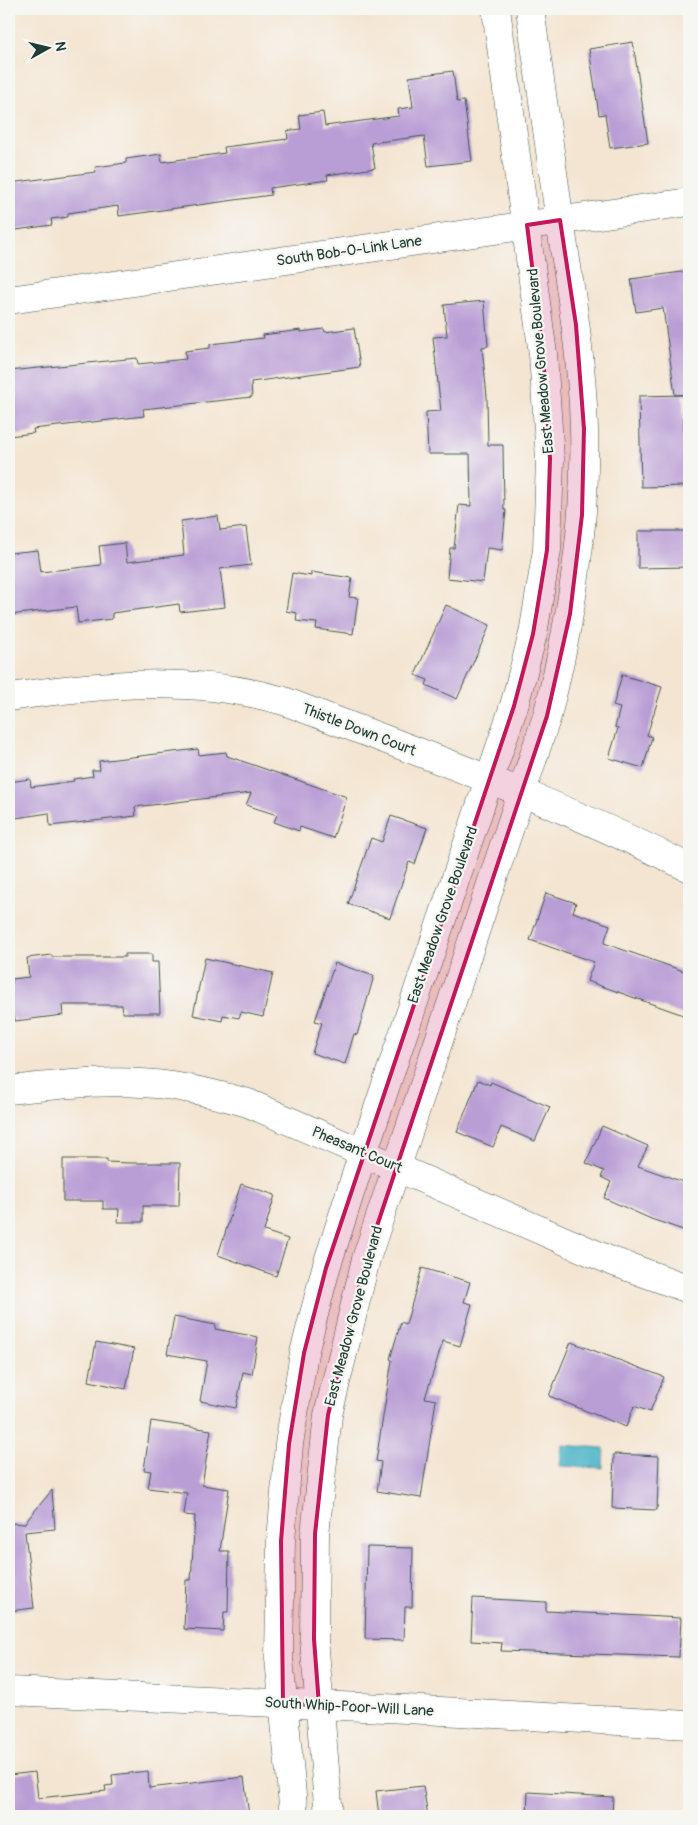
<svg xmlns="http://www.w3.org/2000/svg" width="698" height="1825" font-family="Pangolin,sans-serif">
	<rect width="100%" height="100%" fill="#f6f6f2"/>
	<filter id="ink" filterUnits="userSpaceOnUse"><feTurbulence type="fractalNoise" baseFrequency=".02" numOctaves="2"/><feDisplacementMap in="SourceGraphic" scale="10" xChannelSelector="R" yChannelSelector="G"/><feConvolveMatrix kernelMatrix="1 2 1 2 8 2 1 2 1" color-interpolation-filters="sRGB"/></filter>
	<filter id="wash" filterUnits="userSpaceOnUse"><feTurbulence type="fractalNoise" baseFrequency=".0096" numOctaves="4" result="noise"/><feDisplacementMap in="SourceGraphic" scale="20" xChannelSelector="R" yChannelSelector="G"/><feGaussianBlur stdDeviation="1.12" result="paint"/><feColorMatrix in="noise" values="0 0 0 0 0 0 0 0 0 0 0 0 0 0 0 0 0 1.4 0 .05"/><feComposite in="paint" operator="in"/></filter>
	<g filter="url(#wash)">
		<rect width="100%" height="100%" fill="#f4e5d2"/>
		<polygon fill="#49b3c7" stroke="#34787e" points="562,1445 604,1448 603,1468 560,1466"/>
		<g id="blocks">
			<g fill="#b99dd5">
				<polygon points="633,42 648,143 610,148 605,114 599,115 589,49"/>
				<polygon points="453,71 457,102 464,101 472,161 428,166 424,136 371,143 375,168 327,175 328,180 270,188 271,195 119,216 118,206 68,213 68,217 51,219 52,225 9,231 9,183 96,172 95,167 126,163 126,159 161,154 162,162 225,153 224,147 288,139 287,131 301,129 299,115 323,112 325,126 399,116 398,109 413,107 409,77"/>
				<polygon points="689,271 689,394 675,395 663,308 636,312 631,279"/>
				<polygon points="484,301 488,346 482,347 487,397 488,445 503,445 504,510 506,510 502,550 487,548 483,582 447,578 450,548 454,548 459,505 471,506 470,454 428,454 426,412 441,411 433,337 447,336 444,305"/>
				<polygon points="354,328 360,367 251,382 252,397 143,409 144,416 33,429 34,433 9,436 9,371 137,358 138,364 186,359 185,351 210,348 210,344 264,338 263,335 301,330 301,332 324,329 325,332"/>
				<polygon points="683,395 685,486 641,487 639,396"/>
				<polygon points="218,516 220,530 246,527 251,565 220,569 225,607 180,612 179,604 112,613 112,619 78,623 76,607 9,615 9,553 38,550 41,572 101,565 99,546 125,543 127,562 184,555 181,521"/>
				<polygon points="638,531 689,531 689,567 638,568"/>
				<polygon points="311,572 352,578 349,597 358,598 353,634 316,629 317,623 296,621 297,613 286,611 292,573 311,576"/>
				<polygon points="446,605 490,625 457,699 426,685 428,680 415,675"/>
				<polygon points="622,675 662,687 647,735 652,737 643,768 609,758 618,728 615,727 620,708 613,706"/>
				<polygon points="198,749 199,755 226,752 227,756 347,797 333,838 300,827 299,831 274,822 277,815 246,805 251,793 135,807 136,816 50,826 49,813 9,819 9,782 30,779 31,787 74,781 73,779 93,776 92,770 100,770 99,761"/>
				<polygon points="391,816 427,828 415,864 409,862 390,918 348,904 371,838 382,842"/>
				<polygon points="546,893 576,903 573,912 610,925 604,943 689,973 689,1017 587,981 594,962 530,940"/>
				<polygon points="125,954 152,954 152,962 158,962 160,1013 123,1013 122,1005 62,1005 63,1015 15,1021 15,1018 9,1019 9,983 12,983 12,979 29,977 27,958 52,955 52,957 125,957"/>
				<polygon points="205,958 273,973 263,1017 241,1012 239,1018 223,1015 222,1021 193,1015"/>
				<polygon points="335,963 374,976 357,1035 354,1034 345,1064 312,1053 322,1023 315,1021"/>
				<polygon points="478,1080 490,1085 491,1082 550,1107 535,1141 501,1127 493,1147 457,1132"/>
				<polygon points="602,1126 648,1146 638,1166 689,1184 689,1232 651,1219 604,1198 611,1182 601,1177 604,1171 586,1163"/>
				<polygon points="63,1159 107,1159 107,1162 129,1163 180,1163 179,1206 143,1206 143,1222 118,1222 119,1209 103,1209 103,1201 63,1201"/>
				<polygon points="241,1184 275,1195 264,1231 288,1239 276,1276 218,1255"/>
				<polygon points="422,1268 470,1282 464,1302 472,1304 460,1346 443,1341 425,1398 436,1400 421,1498 377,1491 381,1462 376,1461 392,1360 390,1359 401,1322 406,1324"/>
				<polygon points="174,1317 216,1325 215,1329 258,1337 252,1374 243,1372 236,1408 200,1401 207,1361 167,1354"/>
				<polygon points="96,1342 134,1349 126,1389 89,1381"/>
				<polygon points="571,1342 664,1377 650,1412 634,1406 626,1427 549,1396"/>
				<polygon points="151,1421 211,1430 202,1485 229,1489 220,1551 229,1551 228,1612 224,1612 223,1631 184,1629 186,1580 191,1580 195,1516 184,1515 187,1493 148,1488 151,1471 144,1470"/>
				<polygon points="614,1454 659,1456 657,1510 612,1508"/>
				<polygon points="52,1490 55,1529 25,1532 34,1608 9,1611 9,1523 24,1524"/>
				<polygon points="367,1547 413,1548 412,1607 405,1607 404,1640 365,1639"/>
				<polygon points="473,1598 546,1602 546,1611 681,1618 679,1657 501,1651 502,1643 471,1641"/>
				<polygon points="148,1771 149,1788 244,1777 249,1816 9,1816 9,1775 35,1772 38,1798 106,1791 105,1786 113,1785 112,1775"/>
				<polygon points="423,1786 428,1816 379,1816 376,1791"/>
				<polygon points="528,1792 613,1797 612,1816 527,1816"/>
			</g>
		</g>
	</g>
	<g filter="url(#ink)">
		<use href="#blocks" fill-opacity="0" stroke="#3f564c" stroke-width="1"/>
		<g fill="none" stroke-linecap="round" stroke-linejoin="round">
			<defs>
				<g id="minor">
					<polyline points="9,300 689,202"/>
					<path d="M 9,697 C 100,684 194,675 284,701 C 420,753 559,802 689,868"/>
					<path d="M 9,1090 C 63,1084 119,1078 173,1086 C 199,1090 223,1096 248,1103 L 609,1260 L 689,1289"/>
					<polyline points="9,1691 406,1709 689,1725"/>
					<polyline points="294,1816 279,1658 281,1541 289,1444 304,1353 326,1268 363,1153 514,706 533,634 547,550 550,459 543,354 496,9"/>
					<path d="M 329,1816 L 314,1639 L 315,1534 L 328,1415 L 366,1259 L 547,716 C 571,622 587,526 584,429 C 582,359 571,291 560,222 C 550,151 540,80 530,9"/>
				</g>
			</defs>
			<use href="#minor" stroke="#3f564c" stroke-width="29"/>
			<use href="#minor" stroke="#fff" stroke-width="28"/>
		</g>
	</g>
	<path fill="#c2185b" fill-opacity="0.2" stroke="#c2185b" stroke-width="4" stroke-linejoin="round" d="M 560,220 L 576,325 L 584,429 L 582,515 L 570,614 L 547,716 L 366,1259 L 328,1415 L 315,1534 L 314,1639 L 319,1705 L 283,1704 L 281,1541 L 289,1444 L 304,1353 L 326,1268 L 514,706 L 533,634 L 547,550 L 550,459 L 543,354 L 527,225 Z"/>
	<g text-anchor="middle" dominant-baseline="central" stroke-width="4.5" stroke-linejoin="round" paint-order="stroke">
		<g font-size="15" fill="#1f3d34" stroke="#f6f6f2">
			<text transform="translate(349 251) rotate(-8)">South Bob-O-Link Lane</text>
			<text transform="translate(541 361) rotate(-95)">East Meadow Grove Boulevard</text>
			<text transform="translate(359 730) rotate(21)">Thistle Down Court</text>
			<text transform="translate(443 915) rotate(-71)">East Meadow Grove Boulevard</text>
			<text transform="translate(357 1150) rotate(23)">Pheasant Court</text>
			<text transform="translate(354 1316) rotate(-75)">East Meadow Grove Boulevard</text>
			<text transform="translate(349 1707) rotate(3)">South Whip-Poor-Will Lane</text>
		</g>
	</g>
	<rect width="698" height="1825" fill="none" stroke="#f6f6f2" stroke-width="30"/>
	<g transform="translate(48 48) rotate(82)" stroke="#f6f6f2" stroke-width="4" paint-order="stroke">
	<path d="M0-4L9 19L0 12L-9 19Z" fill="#1f3d34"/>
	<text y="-8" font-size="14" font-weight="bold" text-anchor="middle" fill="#1f3d34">N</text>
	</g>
</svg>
